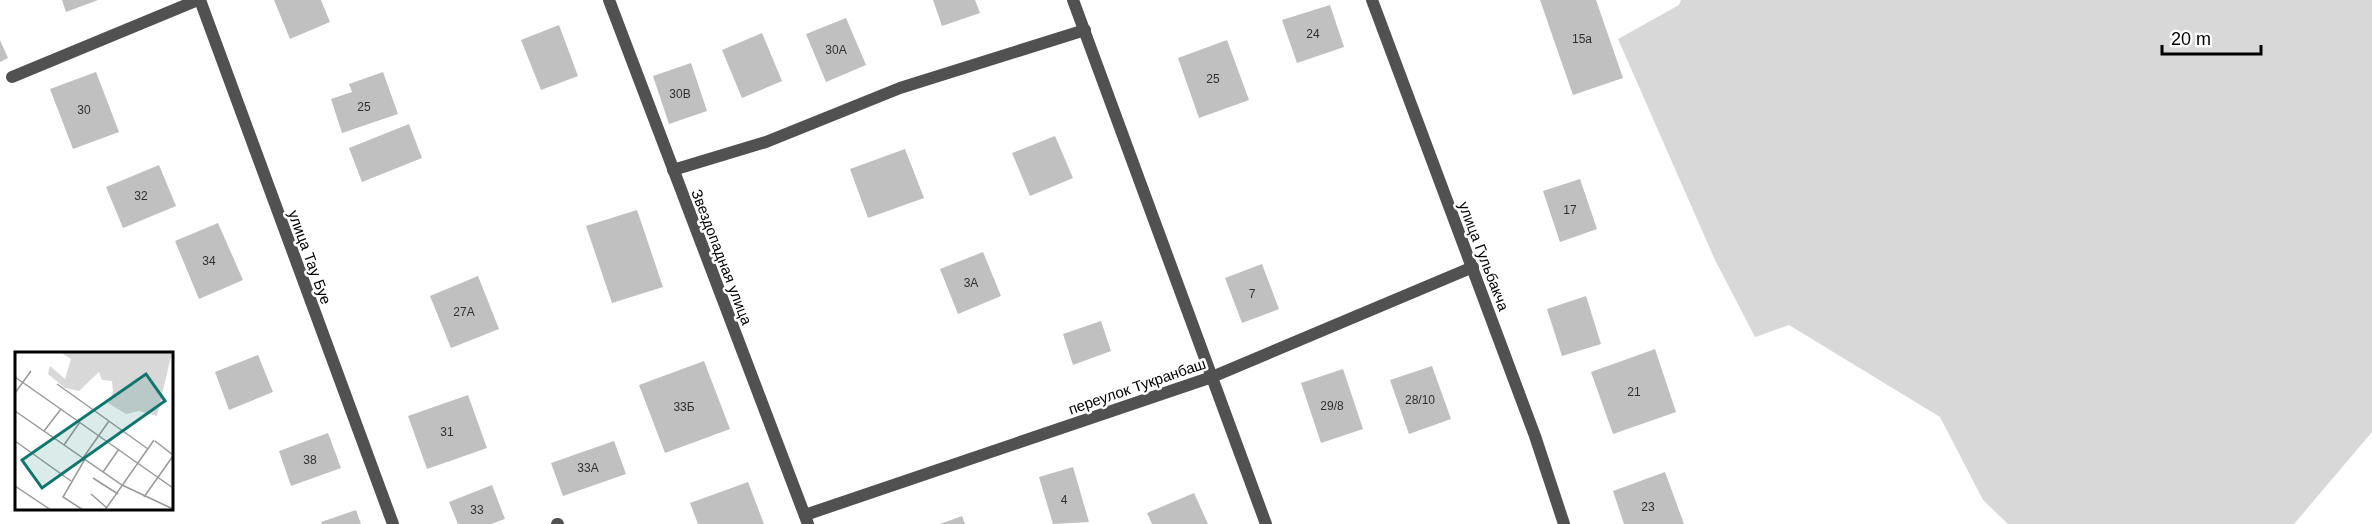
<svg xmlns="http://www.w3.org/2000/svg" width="2372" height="524" font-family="Helvetica,sans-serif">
	<rect width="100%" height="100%" fill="#fff"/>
	<polygon fill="#d8d8d8" points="1681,0 2372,0 2372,432 2294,524 2008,524 1983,500 1940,417 1789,325 1755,337 1715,260 1618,39 1679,5"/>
	<g fill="#c0c0c0">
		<polygon points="62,0 98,0 66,12"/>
		<polygon points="274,0 321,0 330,22 290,39"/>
		<polygon points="933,0 975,0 980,13 942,26"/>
		<polygon points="1540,0 1596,0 1623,78 1573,95"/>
		<polygon points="1330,5 1344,47 1297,63 1282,20"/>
		<polygon points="846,18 866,65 826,82 806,34"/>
		<polygon points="559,25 578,76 541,90 521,40"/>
		<polygon points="762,33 782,81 742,98 722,50"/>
		<polygon points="0,40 8,58 0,62"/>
		<polygon points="1227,40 1249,100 1199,118 1178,58"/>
		<polygon points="691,63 707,111 669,124 653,76"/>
		<polygon points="96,72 119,132 73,149 50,89"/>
		<polygon points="383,72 398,114 342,133 331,99 352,92 349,84"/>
		<polygon points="409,124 422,158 362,182 349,148"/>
		<polygon points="1055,136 1073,178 1030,196 1012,153"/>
		<polygon points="905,149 924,198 868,218 850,169"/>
		<polygon points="159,165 176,206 123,228 106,187"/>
		<polygon points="1580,179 1597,229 1560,242 1543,191"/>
		<polygon points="637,210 663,287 612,303 586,226"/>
		<polygon points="218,223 243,280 199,299 175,241"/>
		<polygon points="983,252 1001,296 958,314 940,269"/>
		<polygon points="1262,264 1279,309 1242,323 1225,278"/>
		<polygon points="478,276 499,329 451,348 430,296"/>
		<polygon points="1586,296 1601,344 1562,356 1547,309"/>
		<polygon points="1101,321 1111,351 1073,365 1063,334"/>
		<polygon points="1655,349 1676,412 1613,434 1591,372"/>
		<polygon points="258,355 273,392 229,410 215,372"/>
		<polygon points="704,361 730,429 665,453 639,385"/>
		<polygon points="1432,366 1451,419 1409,434 1390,380"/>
		<polygon points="1343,369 1363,429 1321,443 1301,383"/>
		<polygon points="468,395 487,448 427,469 408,416"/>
		<polygon points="328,433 341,468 291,486 279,451"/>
		<polygon points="614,441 626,474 563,496 551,463"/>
		<polygon points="1073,467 1089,522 1053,524 1039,477"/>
		<polygon points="1665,472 1684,524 1624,524 1613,491"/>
		<polygon points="748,482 764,524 698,524 690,503"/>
		<polygon points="492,485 505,519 491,524 458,524 449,502"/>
		<polygon points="1194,493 1208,524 1152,524 1147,513"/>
		<polygon points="356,510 361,524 322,524 321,522"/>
		<polygon points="962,516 965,524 940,524"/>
	</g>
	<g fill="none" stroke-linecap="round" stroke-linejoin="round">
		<g stroke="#515151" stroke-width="12">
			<polyline points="12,77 198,0"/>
			<polyline points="673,170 766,142 900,88 1085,30"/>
			<polyline points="557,524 558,524"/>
		</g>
		<g stroke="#515151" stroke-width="12">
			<polyline points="200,0 393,524"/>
			<polyline points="609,0 808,524"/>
			<polyline points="1073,0 1266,524"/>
			<polyline points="1372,0 1535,436 1564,524"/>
			<polyline points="805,515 1212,377 1473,267"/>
		</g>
	</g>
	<g text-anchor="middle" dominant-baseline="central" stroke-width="5" stroke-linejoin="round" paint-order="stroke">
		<g font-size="12" fill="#303030">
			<text x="1313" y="34">24</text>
			<text x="1582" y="39">15а</text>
			<text x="836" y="50">30А</text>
			<text x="1213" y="79">25</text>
			<text x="680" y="94">30В</text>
			<text x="364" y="107">25</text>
			<text x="84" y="110">30</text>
			<text x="141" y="196">32</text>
			<text x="1570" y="210">17</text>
			<text x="209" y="261">34</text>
			<text x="971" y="283">3А</text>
			<text x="1252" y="294">7</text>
			<text x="464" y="312">27А</text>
			<text x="1634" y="392">21</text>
			<text x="1420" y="400">28/10</text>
			<text x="1332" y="406">29/8</text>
			<text x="684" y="407">33Б</text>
			<text x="447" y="432">31</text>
			<text x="310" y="460">38</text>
			<text x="588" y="468">33А</text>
			<text x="1064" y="500">4</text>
			<text x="1648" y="507">23</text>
			<text x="477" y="510">33</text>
		</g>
		<g font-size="15" fill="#000" stroke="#fff">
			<text transform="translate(1484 256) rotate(69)">улица Гульбакча</text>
			<text transform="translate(310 257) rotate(70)">улица Тау Буе</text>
			<text transform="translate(722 257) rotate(69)">Звездопадная улица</text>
			<text transform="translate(1137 386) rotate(-19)">переулок Тукранбаш</text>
		</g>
	</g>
	<g transform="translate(15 352)">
		<rect width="158" height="158" fill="#fff"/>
		<path d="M 45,0 L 157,0 L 142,64 L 124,59 L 111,62 L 93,51 L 98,40 L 97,29 L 87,28 L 84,20 L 64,39 L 50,36 L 33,22 L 35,14 L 50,27 L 56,7 Z" fill="#d8d8d8"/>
		<path fill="none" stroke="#999" stroke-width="1.5" d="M 0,25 L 158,136M 42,32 L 133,97M 0,41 L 16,19M 0,59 L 107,133 L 158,157M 29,79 L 46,57M 0,89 L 56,129M 140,89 L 158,103M 49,93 L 65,70M 68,106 L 94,69M 88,120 L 104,97M 78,126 L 103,142M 0,134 L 36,158M 76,142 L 92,156M 129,145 L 158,104M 68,158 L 48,145 L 70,107M 90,158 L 139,88"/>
		<path fill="#0f766e" fill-opacity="0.15" stroke="#0f766e" stroke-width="3" d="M 131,22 L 150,49 L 27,136 L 7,108 Z"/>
		<rect width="158" height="158" fill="none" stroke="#000" stroke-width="3"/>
	</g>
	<path d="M2162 45v9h99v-9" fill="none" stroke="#000000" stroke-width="3"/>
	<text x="2171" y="45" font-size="18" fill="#000000" stroke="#ffffff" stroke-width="4.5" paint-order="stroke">20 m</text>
</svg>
